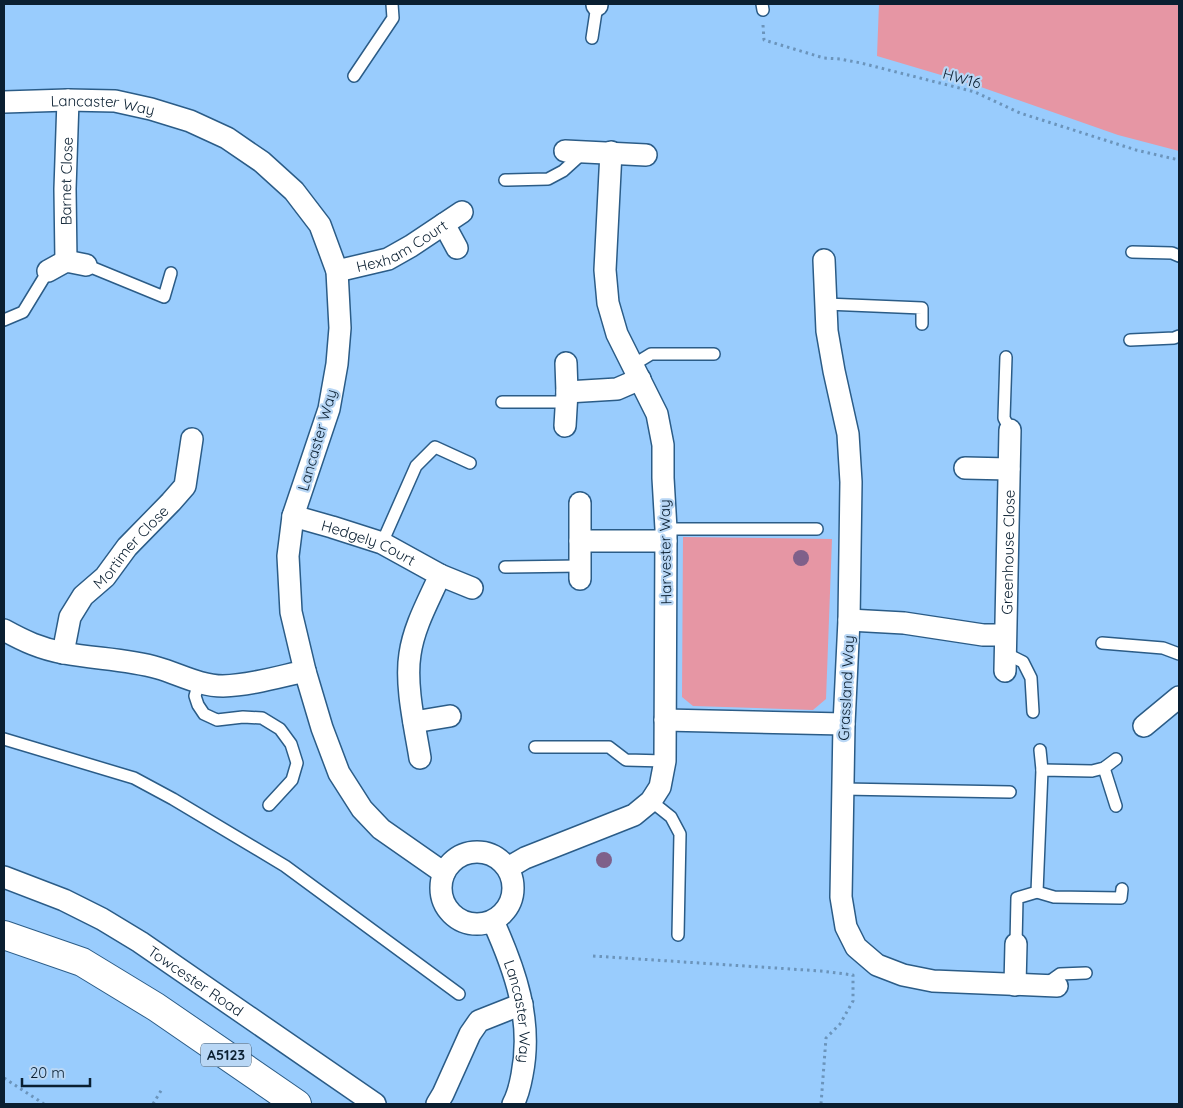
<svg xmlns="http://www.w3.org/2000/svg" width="1183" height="1108" font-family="Quicksand,sans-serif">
	<rect width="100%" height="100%" fill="#99ccfd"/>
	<g fill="#e696a4">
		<polygon points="879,4 1179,4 1179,151 1118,135 978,86 877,56"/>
		<polygon points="683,537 832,539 826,699 813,710 693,706 682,697"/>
	</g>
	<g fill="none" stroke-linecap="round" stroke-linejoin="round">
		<defs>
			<g id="service">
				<polyline points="762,4 763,10"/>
				<polyline points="592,38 597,5"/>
				<polyline points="354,76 393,18 392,4"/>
				<polyline points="505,180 548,179 563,171 584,152"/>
				<polyline points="1132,252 1172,253 1179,256"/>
				<polyline points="86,265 164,297 171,273"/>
				<polyline points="826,304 922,308 922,324"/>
				<polyline points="4,320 23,312 48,271"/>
				<polyline points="1130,340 1174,338 1179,336"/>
				<polyline points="1006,357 1004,418 1010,430"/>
				<polyline points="633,365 651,354 714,354"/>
				<polyline points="502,402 566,402"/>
				<polyline points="666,529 817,529"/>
				<polyline points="382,543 416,466 435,447 470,463"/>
				<polyline points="505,567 580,566"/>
				<polyline points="1102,643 1163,648 1179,654"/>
				<polyline points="1005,653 1023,662 1031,678 1033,712"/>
				<polyline points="199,682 195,696 198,705 204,714 217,720 243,717 262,718 280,729 291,744 297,763 292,780 269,805"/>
				<polyline points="4,739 134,778 173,799 285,866 459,994"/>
				<polyline points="535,747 609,747 626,760 665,761"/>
				<polyline points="1040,750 1042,770"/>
				<polyline points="1104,768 1116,806"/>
				<polyline points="843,789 1010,792"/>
				<polyline points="651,801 671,817 680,834 678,935"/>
				<polyline points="1037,892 1054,897 1121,898 1122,889"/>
				<polyline points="1016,944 1017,898 1037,892 1042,770 1092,771 1104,768 1116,759"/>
				<polyline points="1046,984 1060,974 1086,973"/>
			</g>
			<g id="minor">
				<polyline points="597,5 597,4"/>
				<path id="s1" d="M 4,102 L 68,100 L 115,101 L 151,109 L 190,121 L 227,138 L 262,162 L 294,191 L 320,225 L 337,271 L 340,328 L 337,364 L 329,409 L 293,516 L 288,556 L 291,612 L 305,671 C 278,677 251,685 223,686 C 200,686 179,674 158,668 C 127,659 95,659 64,653 C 41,649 24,641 4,630"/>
				<polyline points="565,151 646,155"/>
				<polyline points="444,224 457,248"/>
				<polyline points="824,260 827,331 834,371 848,434 851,482 849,620 844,724 841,897 846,927 856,947 877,965 903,975 933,981 1057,986"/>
				<path id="s2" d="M 66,261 L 65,189 L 68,100"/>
				<polyline points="48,271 66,261 86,265"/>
				<path id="s3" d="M 337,271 L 388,259 L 411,246 L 462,212"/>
				<polyline points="567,392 617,389 640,379"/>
				<polyline points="565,426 567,392 566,363"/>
				<polyline points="965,468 1009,469"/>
				<polyline points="580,503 580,579"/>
				<path id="s4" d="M 293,516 L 332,527 L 382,543 L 440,575 C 429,600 414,626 410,654 C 405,685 415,727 420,758"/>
				<polyline points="580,541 666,541"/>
				<polyline points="440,575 472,588"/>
				<polyline points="849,620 904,623 983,635 1005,635"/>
				<path id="s5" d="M 63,653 L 70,617 L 83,596 L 105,577 L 127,547 L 171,502 L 185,486 L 192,439"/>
				<polyline points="305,671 322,728 339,773 362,809 381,829 444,873"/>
				<path id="s6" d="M 1005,671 L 1010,430"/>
				<polyline points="665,720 844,724"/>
				<polyline points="414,722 450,716"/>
				<polyline points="1144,726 1179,697"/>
				<circle cx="477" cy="888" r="36"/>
				<polyline points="508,868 525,858 634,815 651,801 660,787 665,761 666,529 663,478 663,445 657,414 617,334 608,303 605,270 611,152"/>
				<path id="s7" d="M 4,877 L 64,900 L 102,919 L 140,942 L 375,1104"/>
				<path id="s8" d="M 493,921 C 515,970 533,1020 522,1075 C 520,1086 518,1095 513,1104"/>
				<polyline points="1015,985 1016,944"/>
				<polyline points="437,1104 443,1094 470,1034 479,1021 522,1004"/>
			</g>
			<polyline id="primary" points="4,935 82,962 156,1007 297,1104"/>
		</defs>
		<use href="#service" stroke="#2b5c87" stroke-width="14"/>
		<use href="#minor" stroke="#2b5c87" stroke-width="24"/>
		<use href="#primary" stroke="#2b5c87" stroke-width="30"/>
		<g stroke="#6b94bb" stroke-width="3" stroke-dasharray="2.5 4" stroke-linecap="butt">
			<polyline points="763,25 764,40 824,58 840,59 861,63 975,92 1020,113 1136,150 1179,160"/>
			<polyline points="593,956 821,971 853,975 853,1001 840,1024 826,1038 821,1104"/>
			<polyline points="4,1078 44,1104"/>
			<polyline points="153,1104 162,1089"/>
		</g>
		<use href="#service" stroke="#fff" stroke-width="11"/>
		<use href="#minor" stroke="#fff" stroke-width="21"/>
		<use href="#primary" stroke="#fff" stroke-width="28"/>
	</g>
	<g fill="#7f608a">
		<circle cx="801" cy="558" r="8"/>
		<circle cx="604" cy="860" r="8"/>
	</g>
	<g text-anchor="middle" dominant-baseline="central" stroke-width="4.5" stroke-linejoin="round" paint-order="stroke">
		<rect fill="#b9d7f5" stroke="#3e566c" stroke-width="1" x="201" y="1043.5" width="50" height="23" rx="4"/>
		<g font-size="14" font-weight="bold" fill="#0a1f31">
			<text x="226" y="1055">A5123</text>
		</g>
		<g font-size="15" fill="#0a1f31" stroke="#b9d7f5">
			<text transform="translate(962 78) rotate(16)">HW16</text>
			<text stroke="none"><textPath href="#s1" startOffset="99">Lancaster Way</textPath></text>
			<text stroke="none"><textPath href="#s2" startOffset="80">Barnet Close</textPath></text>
			<text stroke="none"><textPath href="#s3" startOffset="70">Hexham Court</textPath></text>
			<text transform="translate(317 440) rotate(-74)">Lancaster Way</text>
			<text stroke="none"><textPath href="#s4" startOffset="80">Hedgely Court</textPath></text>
			<text stroke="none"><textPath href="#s5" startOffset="130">Mortimer Close</textPath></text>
			<text transform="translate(665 552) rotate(-91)">Harvester Way</text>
			<text stroke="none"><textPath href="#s6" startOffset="119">Greenhouse Close</textPath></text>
			<text transform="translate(846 688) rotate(-87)">Grassland Way</text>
			<text stroke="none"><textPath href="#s7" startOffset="219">Towcester Road</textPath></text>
			<text stroke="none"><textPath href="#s8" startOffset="95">Lancaster Way</textPath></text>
		</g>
	</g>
	<rect width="1183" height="1108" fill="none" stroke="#0a1f31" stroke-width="10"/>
	<path d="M22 1078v8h68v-8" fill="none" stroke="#0a1f31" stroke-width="2.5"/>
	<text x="30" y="1078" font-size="15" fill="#0a1f31" stroke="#b9d7f5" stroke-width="4" paint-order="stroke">20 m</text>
</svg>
